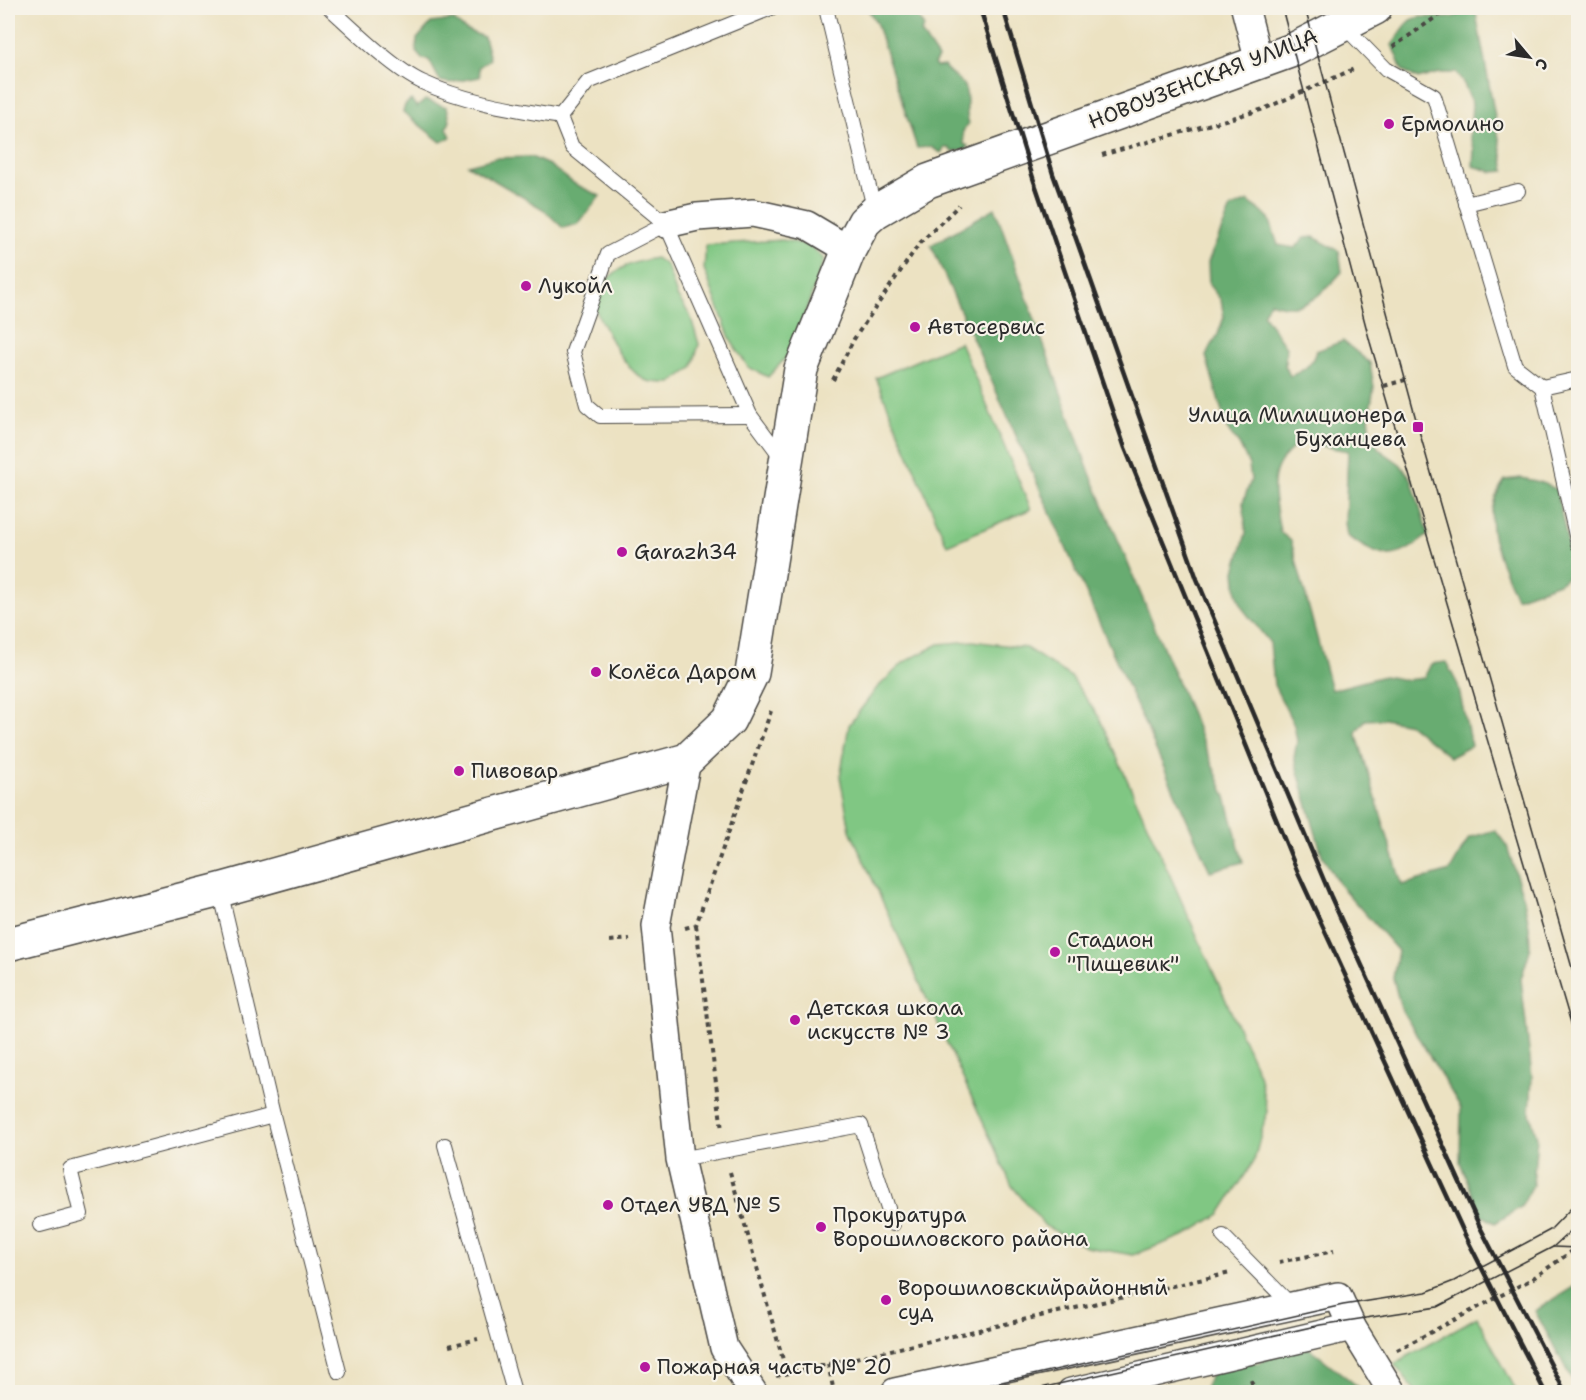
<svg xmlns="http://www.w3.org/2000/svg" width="1586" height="1400" font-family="'Shantell Sans',sans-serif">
	<rect width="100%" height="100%" fill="#f7f3e8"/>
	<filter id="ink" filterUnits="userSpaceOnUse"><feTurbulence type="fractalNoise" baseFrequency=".0167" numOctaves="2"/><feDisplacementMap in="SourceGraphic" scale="12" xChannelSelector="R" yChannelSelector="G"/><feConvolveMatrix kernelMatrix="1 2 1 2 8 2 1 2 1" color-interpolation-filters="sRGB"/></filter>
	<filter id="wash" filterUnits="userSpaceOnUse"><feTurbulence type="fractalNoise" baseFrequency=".008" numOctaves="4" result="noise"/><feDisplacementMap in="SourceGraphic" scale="24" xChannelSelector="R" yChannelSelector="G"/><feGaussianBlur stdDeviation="1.35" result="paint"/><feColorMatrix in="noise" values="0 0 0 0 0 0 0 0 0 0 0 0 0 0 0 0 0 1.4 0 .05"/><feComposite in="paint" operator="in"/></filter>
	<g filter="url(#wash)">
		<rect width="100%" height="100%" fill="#ece2c2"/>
		<g fill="#80c783" stroke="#567957" stroke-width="1.5">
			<polygon points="782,240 809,245 824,259 792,351 768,377 748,367 731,341 704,269 706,245"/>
			<path d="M 656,258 L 667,266 L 677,296 L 690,315 L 699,344 L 692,368 L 671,383 C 663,383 650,383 643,379 C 618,362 605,327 591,301 C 608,272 624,263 656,258 Z"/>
			<polygon points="960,342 1031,509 947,545 876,378"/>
			<polygon points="973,641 1026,648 1071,677 1099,717 1259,1074 1267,1111 1254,1161 1220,1214 1186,1235 1133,1255 1086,1247 1045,1226 1012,1186 850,830 840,777 849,725 876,689 904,662 939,644"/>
			<polygon points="1477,1317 1517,1392 1416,1392 1394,1364"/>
		</g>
		<g fill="#68ac71" stroke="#4a6c4e" stroke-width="1.5">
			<path d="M 867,8 L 916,8 L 919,11 L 918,17 L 924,27 L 921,33 L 938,58 L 934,64 L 936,67 L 944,66 C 949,74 959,78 964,86 C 970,97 964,112 969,123 L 963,131 L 964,144 L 968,146 L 966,150 L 952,152 L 949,148 L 944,148 L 941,153 L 931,147 L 917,148 L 876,22 Z"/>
			<path d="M 1468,8 L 1475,8 L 1505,171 L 1493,172 L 1473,166 L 1474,148 L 1470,137 L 1472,103 L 1464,84 L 1456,73 L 1439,73 L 1418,79 L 1402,70 L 1392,45 C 1398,38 1403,27 1409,22 C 1423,9 1450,28 1468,8 Z"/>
			<polygon points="453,20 466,30 484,37 490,59 479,67 480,77 449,83 440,81 429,60 422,59 416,52 417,39 431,23"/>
			<polygon points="411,100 417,107 425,100 447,107 450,121 447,128 451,137 441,142 403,112 405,105"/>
			<polygon points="531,157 549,165 575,184 600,196 578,224 563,228 543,209 468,165 495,158"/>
			<path d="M 1248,201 L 1269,218 L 1278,245 L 1295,248 L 1304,238 L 1314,237 L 1339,251 L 1342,272 C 1319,296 1304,315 1270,302 L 1263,314 L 1286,347 L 1285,365 L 1290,376 C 1304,371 1312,365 1316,351 L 1343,341 L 1370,363 L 1374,387 L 1369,416 L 1371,435 L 1379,449 L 1400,464 L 1411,478 L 1428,535 C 1393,564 1382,559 1347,536 L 1345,522 L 1348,451 L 1301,442 C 1263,468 1274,492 1280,532 L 1291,541 L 1331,690 L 1384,676 L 1406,680 L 1424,678 L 1431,664 L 1446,662 L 1458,685 L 1471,746 L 1450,757 L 1409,724 L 1384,719 L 1365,720 L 1356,732 L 1402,885 L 1450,871 L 1469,838 L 1495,830 L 1507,846 L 1524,900 L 1529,926 L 1530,950 L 1521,979 L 1532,1077 L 1530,1114 L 1537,1137 L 1533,1185 L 1521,1207 L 1495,1223 L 1480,1214 L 1460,1162 L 1461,1108 L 1401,1009 L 1393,978 L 1398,951 L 1339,884 L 1322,855 L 1294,758 L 1297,741 L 1294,725 L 1274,685 L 1270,643 L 1243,609 L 1237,593 L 1235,571 L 1246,533 L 1243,502 L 1251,480 L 1249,465 L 1239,444 L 1227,429 L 1206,356 L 1218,334 L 1224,317 L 1221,300 L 1209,285 L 1208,262 L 1231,208 Z"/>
			<polygon points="995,208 1087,466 1226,797 1243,862 1210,871 931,245"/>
			<path d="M 1522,478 L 1540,482 L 1556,489 L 1574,572 L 1559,583 L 1516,598 C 1500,558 1476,519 1505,480 Z"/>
			<polygon points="1578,1284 1578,1391 1535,1311"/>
			<polygon points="1309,1348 1361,1389 1358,1392 1198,1392 1204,1391 1213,1369 1232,1360 1258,1363 1278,1354"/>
		</g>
	</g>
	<g filter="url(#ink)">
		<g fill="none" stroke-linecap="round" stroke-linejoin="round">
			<defs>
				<g id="lane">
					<path d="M 330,8 C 353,29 395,70 422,82 C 465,102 514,109 560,117 L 588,82 L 771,8"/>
					<polyline points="826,8 875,212"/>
					<polyline points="1343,25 1386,69 1434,96 1515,366 1542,387 1578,544"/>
					<polyline points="560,117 572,147 666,224 750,415 782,458"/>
					<polyline points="1466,204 1518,191"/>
					<polyline points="666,224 608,254 573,352 587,405 600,416 750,415"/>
					<polyline points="1542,387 1578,379"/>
					<polyline points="220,890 273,1115 339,1372"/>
					<polyline points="445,1145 514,1392"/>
					<polyline points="680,1159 861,1125 893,1224"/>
					<polyline points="40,1225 81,1214 70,1169 273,1115"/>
					<polyline points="1223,1236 1292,1306"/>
				</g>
				<g id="street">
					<polyline points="1245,8 1259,62"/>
					<polyline points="666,224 697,217 753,213 807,225 849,250"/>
					<polyline points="687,760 656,926 680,1159 724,1348 753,1392"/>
					<polyline points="1352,1327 1392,1392"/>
					<polyline points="895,1392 1338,1296 1352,1327 1071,1392"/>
				</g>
				<polyline id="secondary" points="8,944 220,890 687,760 729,720 752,673 801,369 849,250 864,222 875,212 928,181 1293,50 1375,8"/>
			</defs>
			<use href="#lane" stroke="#484642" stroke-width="16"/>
			<use href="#street" stroke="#484642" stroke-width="30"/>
			<use href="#secondary" stroke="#484642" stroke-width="36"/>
			<g stroke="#484642" stroke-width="4" stroke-dasharray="4.5 4.5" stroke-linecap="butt">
				<polyline points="1393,47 1449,8"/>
				<polyline points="1102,155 1264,109 1356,68"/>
				<polyline points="833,380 854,339 919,244 959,205"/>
				<polyline points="1384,386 1405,380"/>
				<polyline points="696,925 722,1130"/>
				<polyline points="685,928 696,925 771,711"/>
				<polyline points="610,941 630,939"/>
				<polyline points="730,1172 787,1374"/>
				<polyline points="1279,1262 1334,1251"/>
				<polyline points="449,1346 478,1339"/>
				<polyline points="1397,1350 1532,1279 1578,1247"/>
				<polyline points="828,1364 834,1392"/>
				<polyline points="776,1376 1230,1273"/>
				<polyline points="1251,1380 1255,1392"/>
				<polyline points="699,1392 715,1388"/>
			</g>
			<use href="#lane" stroke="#fff" stroke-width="14"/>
			<use href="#street" stroke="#fff" stroke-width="27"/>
			<use href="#secondary" stroke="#fff" stroke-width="33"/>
			<g stroke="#2b2b2b" stroke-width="1.5">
				<polyline points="1282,8 1370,342 1578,1047"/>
				<polyline points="1305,8 1418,427 1578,989"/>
				<polyline points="1553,1247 1578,1248"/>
				<polyline points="957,1392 1343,1305 1426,1292 1454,1281 1550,1230 1578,1201"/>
				<polyline points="1023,1392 1320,1325 1437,1307 1553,1247 1578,1224"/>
			</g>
			<g stroke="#2b2b2b" stroke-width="4.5">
				<polyline points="980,8 1034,181 1125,448 1298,873 1466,1237 1545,1392"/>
				<polyline points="1003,8 1053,174 1197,579 1331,897 1480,1227 1565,1392"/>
			</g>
		</g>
	</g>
	<g fill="#b5179e" stroke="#f7f3e8" stroke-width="2">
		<circle cx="1389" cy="124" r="6"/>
		<circle cx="526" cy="286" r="6"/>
		<circle cx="915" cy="327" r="6"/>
		<rect x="1412" y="421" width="12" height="12" rx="3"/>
		<circle cx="622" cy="552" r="6"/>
		<circle cx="596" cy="672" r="6"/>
		<circle cx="459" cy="771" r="6"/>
		<circle cx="1055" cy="952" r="6"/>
		<circle cx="795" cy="1020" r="6"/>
		<circle cx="608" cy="1205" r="6"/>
		<circle cx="821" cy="1227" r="6"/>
		<circle cx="886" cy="1300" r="6"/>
		<circle cx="645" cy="1367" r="6"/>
	</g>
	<g text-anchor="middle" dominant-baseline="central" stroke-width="4.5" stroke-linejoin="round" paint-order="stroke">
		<g font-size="21" fill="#2b2b2b" stroke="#f7f3e8">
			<text transform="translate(1203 79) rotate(-21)">НОВОУЗЕНСКАЯ УЛИЦА</text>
		</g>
		<g font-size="21" fill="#2b2b2b" stroke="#f7f3e8" text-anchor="start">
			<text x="1401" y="124">Ермолино</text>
			<text x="538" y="286">Лукойл</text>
			<text x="927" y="327">Автосервис</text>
			<text x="1406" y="415" text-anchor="end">Улица Милиционера<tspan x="1406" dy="24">Буханцева</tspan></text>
			<text x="634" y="552">Garazh34</text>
			<text x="608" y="672">Колёса Даром</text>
			<text x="471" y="771">Пивовар</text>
			<text x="1067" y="940">Стадион<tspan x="1067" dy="24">"Пищевик"</tspan></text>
			<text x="807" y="1008">Детская школа<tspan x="807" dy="24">искусств № 3</tspan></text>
			<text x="620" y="1205">Отдел УВД № 5</text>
			<text x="833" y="1215">Прокуратура<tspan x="833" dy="24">Ворошиловского района</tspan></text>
			<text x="898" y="1288">Ворошиловскийрайонный<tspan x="898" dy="24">суд</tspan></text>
			<text x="657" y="1367">Пожарная часть № 20</text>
		</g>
	</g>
	<rect width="1586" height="1400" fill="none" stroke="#f7f3e8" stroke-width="30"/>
	<g transform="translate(1529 57) rotate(119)" stroke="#f7f3e8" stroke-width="4.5" paint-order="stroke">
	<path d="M0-4.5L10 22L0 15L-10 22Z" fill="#2b2b2b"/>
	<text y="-9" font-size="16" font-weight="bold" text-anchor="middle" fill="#2b2b2b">С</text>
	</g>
</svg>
